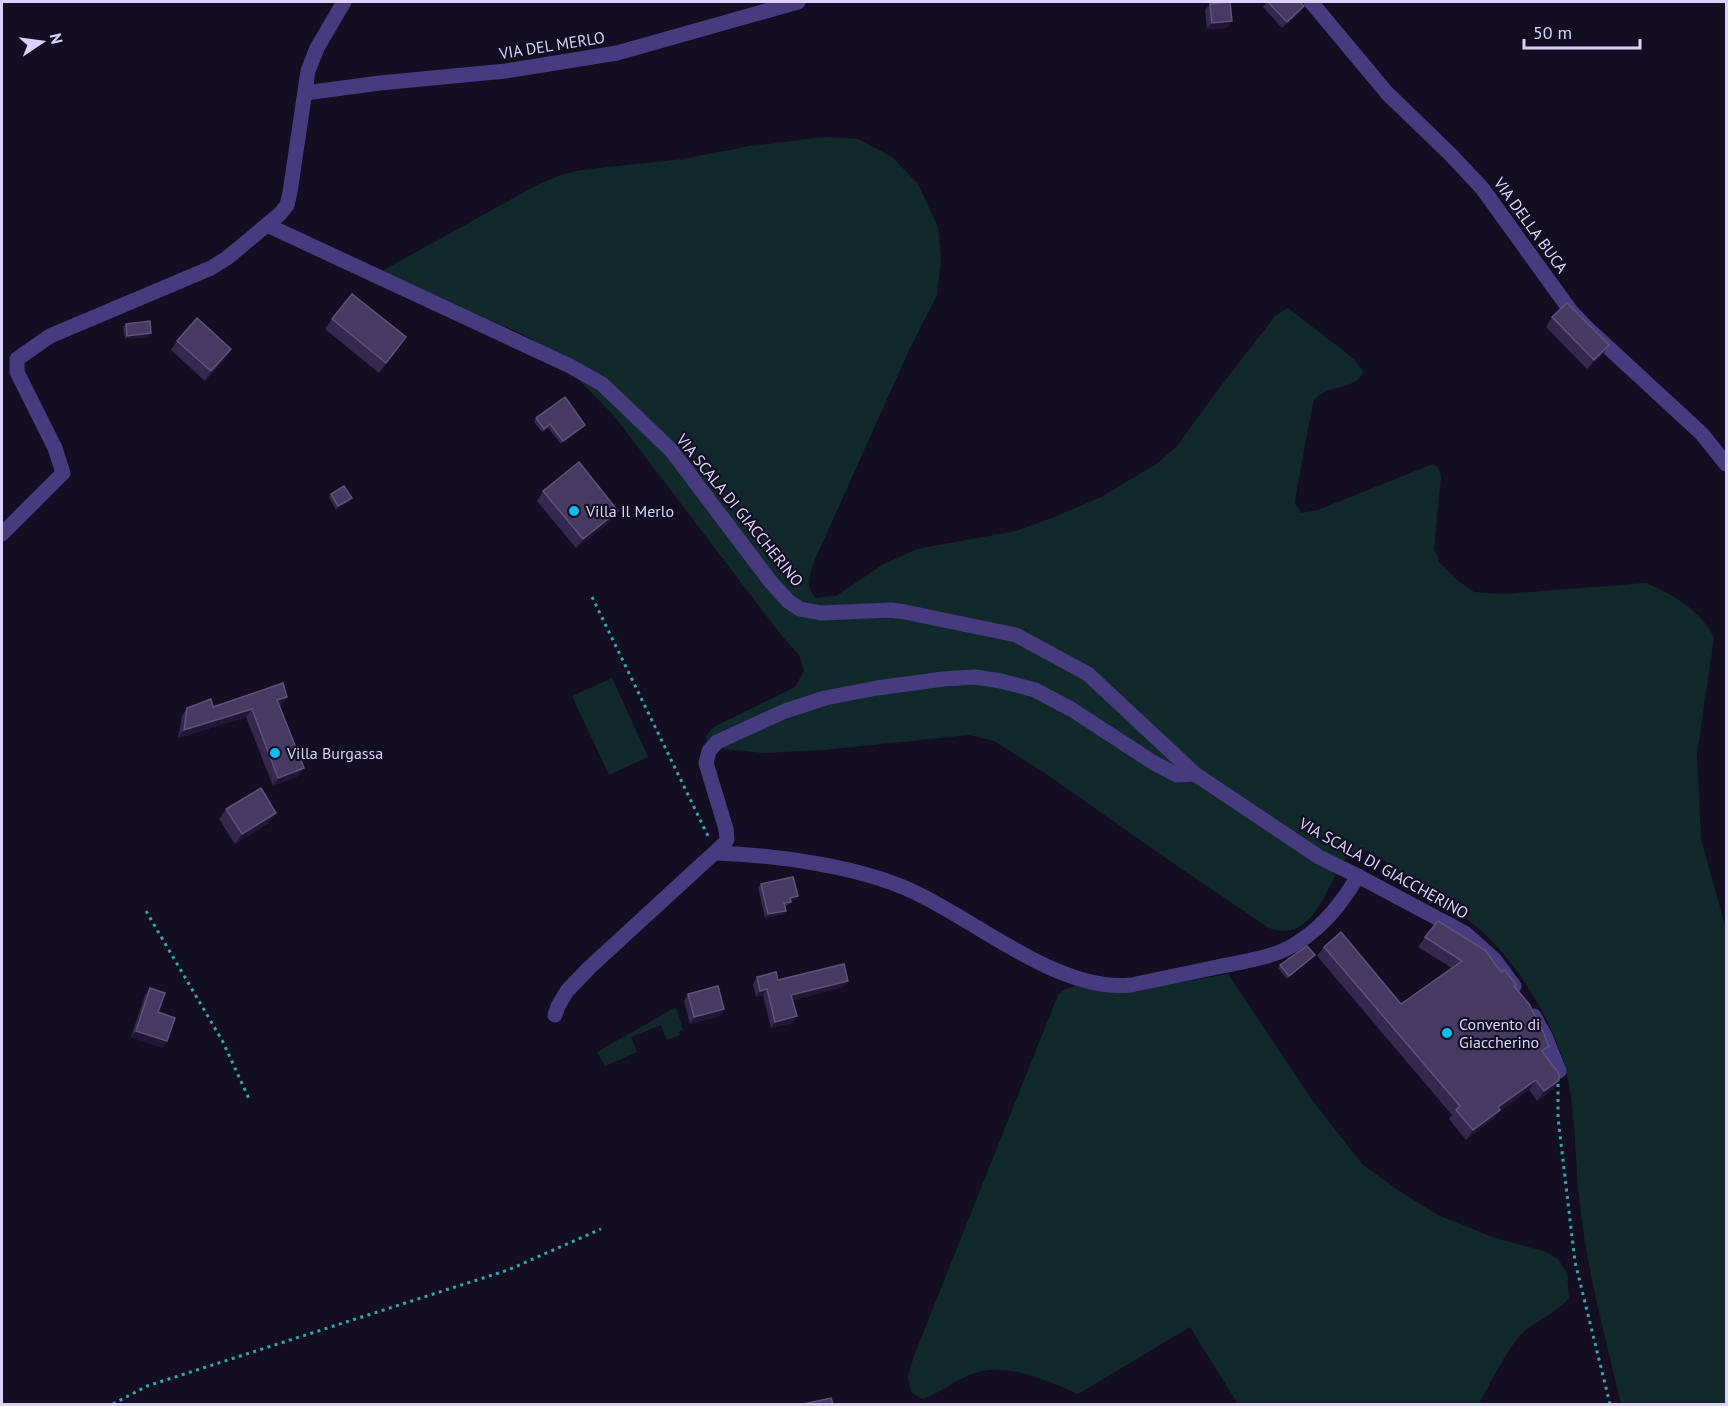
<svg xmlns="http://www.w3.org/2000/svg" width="1728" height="1406" font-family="'PT Sans',sans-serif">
	<rect width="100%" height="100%" fill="#140e22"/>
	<g fill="#12292c">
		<path d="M 825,137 L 858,139 L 892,157 L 918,184 L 938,227 L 941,259 L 937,295 L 910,348 L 813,564 C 809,577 805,588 816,598 L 836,596 L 882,565 L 917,549 L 1016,531 L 1052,518 L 1101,497 L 1158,463 L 1177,446 L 1217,391 L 1275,316 L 1288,308 L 1354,359 L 1363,371 C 1359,391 1324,383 1313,402 L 1296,494 L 1295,503 L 1301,513 L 1318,510 L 1433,464 C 1439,466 1440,471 1441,477 L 1434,549 L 1440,563 L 1457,580 L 1474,592 L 1503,594 L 1646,583 C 1671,593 1703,612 1714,638 L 1697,754 L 1701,839 L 1726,929 L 1726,1404 L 1621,1404 C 1606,1339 1587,1272 1580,1205 C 1575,1165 1576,1124 1569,1084 C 1560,1033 1523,971 1486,935 C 1468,917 1444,905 1423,891 C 1408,881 1382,856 1368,851 C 1330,837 1329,950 1269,928 L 1167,859 L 1045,773 L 994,741 L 970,735 L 822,750 L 764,753 L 716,748 L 707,741 L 706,736 L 714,727 L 795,687 L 804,671 L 799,655 L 781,635 L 615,417 L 553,353 L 524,335 L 382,271 L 537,185 L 561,175 L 581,170 L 683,159 L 750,146 Z"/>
		<polygon points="612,678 648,757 609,775 572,696"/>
		<path d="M 1228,974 L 1312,1100 L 1362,1164 L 1399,1191 L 1438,1215 L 1495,1238 L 1544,1251 L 1558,1259 L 1567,1273 L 1569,1298 C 1557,1312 1542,1318 1527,1329 C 1510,1342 1490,1384 1479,1404 L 1238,1404 L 1190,1327 L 1078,1394 C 1046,1380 1002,1359 967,1376 C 951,1383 939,1394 922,1399 L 911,1392 L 908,1377 L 914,1356 L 1058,995 L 1065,989 L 1075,986 L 1122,992 Z"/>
		<polygon points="676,1007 683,1030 679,1032 680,1035 667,1040 661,1025 631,1037 637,1052 605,1066 597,1052"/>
	</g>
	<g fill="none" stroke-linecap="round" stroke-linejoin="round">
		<g stroke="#33a7af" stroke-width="3" stroke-dasharray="3 4.5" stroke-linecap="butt">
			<polyline points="592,597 709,838"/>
			<polyline points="146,911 223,1042 250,1101"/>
			<polyline points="1558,1084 1558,1118 1575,1262 1610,1404"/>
			<polyline points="113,1404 147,1386 508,1270 601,1229"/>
		</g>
		<g stroke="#463b7f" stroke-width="15">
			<polyline points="1311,2 1387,93 1451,155 1482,188 1570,310 1585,326 1702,434 1726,464"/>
			<polyline points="305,93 380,83 506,71 617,53 798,2"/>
			<polyline points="267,225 570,366 602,384 671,450 770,581 788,601 800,609 821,613 891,610 905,612 1016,635 1088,674 1195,774 1319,857 1358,876 1465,933 1494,959 1514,986"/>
			<polyline points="2,534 63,473 55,448 17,372 17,359 50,336 211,268 227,258 280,214 287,205 290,192 308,71 317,48 344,2"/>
			<path d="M 716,853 C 775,855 858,866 912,891 C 976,920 1059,993 1131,985 C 1160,979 1188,973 1217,967 C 1245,961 1276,958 1300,941 C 1326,924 1343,901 1358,876"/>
			<polyline points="555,1015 558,1006 567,991 589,968 725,843 727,839 726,829 706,763 709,751 717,742 785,711 825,698 877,688 943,679 975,677 1001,681 1035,690 1071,709 1154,763 1177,775 1195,774"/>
			<polyline points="1534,1016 1545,1036 1559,1071"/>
		</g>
	</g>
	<g fill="#35284f">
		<polygon points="1267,2 1300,2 1300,12 1282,28 1263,7"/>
		<polygon points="1210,4 1227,28 1207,29 1205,10"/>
		<polygon points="1552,317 1609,345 1602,355 1587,369 1546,327"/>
		<polygon points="332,319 406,337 379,373 325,329"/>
		<polygon points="126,324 149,337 125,339 123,327"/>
		<polygon points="177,341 225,358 205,381 171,350"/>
		<polygon points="536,418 585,425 582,428 561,444 548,428 542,432 534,422"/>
		<polygon points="543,491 618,511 611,521 576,548 537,501"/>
		<polygon points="331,494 350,501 336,510 329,497"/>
		<polygon points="287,697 281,705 279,705 298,776 273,786 246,717 178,738 182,716 187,708 213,707"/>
		<polygon points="226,809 269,823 235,844 219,819"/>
		<polygon points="761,884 798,896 795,900 790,901 791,902 788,905 785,906 786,911 784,914 765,918 758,887"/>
		<polygon points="1425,937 1501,972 1516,985 1515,986 1544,1054 1559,1080 1553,1089 1537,1101 1529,1090 1499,1112 1493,1119 1466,1140 1449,1119 1452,1115 1317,956 1324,947 1401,1004 1452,968 1418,947"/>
		<polygon points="1315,955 1312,958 1287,979 1278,968 1280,965"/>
		<polygon points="757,977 778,980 843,987 793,1000 797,1016 792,1023 771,1028 763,995 756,997 753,984"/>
		<polygon points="150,988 167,1041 163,1048 131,1037 145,995"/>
		<polygon points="688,994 720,1016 690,1024 684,1001"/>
	</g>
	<g fill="#201635">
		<polygon points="1304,6 1300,12 1282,28 1287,22"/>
		<polygon points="1232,21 1227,28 1207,29 1212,23"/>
		<polygon points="151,333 149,337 125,339 127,336"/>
		<polygon points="1609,345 1602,355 1587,369 1594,360"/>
		<polygon points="231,349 225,358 205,381 211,371"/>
		<polygon points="585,425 582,428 561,444 563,441"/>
		<polygon points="352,498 350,501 336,510 338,506"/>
		<polygon points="618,511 611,521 576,548 583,539"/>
		<polygon points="287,697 281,705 272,708 277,700"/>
		<polygon points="252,709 246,717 178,738 184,730"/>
		<polygon points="304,768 298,776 273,786 278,778"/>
		<polygon points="276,813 269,823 235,844 242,834"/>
		<polygon points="798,896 795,900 787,901 790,898"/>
		<polygon points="786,911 784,914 765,918 768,914"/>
		<polygon points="1315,955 1312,958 1287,979 1289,976"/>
		<polygon points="848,981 843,987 787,1001 791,995"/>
		<polygon points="767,989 763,995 756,997 760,991"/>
		<polygon points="724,1009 720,1016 690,1024 694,1017"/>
		<polygon points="797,1016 792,1023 771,1028 775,1022"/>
		<polygon points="136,1031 167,1041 163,1048 131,1037"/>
		<polygon points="1536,1080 1529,1090 1499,1112 1493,1119 1466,1140 1473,1130 1498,1107"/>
		<polygon points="1559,1080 1553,1089 1537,1101 1544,1091"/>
	</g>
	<g fill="#473a62" stroke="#5e527a" stroke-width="1.5">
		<polygon points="1230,2 1232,21 1212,23 1210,4"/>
		<polygon points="1268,2 1300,2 1304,6 1287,22"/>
		<polygon points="352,294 406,337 386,363 332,319"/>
		<polygon points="1567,303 1609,345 1594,360 1552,317"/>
		<polygon points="197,318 231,349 211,371 177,341"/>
		<polygon points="150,321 151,333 127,336 126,324"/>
		<polygon points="565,397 585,425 563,441 550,424 544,429 536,418"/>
		<polygon points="579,462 618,511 583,539 543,491"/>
		<polygon points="344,486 352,498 338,506 331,494"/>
		<polygon points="283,683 287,697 277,700 304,768 278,778 252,709 184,730 187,708 211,699 213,707"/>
		<polygon points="261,788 276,813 242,834 226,809"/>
		<polygon points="793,877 798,896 790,898 791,902 784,903 786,911 768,914 761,884"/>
		<polygon points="1438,921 1485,950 1501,972 1505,970 1516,985 1514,986 1529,1004 1541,1027 1549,1046 1542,1051 1559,1074 1559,1080 1544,1091 1536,1080 1498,1107 1500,1110 1473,1130 1456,1110 1460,1106 1324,947 1341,932 1401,1004 1462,961 1425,937"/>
		<polygon points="1307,946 1315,955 1289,976 1280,965"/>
		<polygon points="844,964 848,981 791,995 797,1016 775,1022 767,989 760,991 757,977 776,972 778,980"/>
		<polygon points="718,986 724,1009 694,1017 688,994"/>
		<polygon points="150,988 165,993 158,1012 175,1018 167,1041 136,1031"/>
		<polygon points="831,1398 833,1404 803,1404"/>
	</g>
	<g fill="#09bdf1" stroke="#140e22" stroke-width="2">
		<circle cx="574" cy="511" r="6"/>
		<circle cx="275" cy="753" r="6"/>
		<circle cx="1447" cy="1033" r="6"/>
	</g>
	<g text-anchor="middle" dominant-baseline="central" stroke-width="4.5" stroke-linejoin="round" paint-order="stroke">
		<g font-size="16" fill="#dcd1fd" stroke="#140e22">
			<text transform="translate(552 45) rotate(-9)">VIA DEL MERLO</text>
			<text transform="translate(1531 225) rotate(54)">VIA DELLA BUCA</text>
			<text transform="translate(740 510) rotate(51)">VIA SCALA DI GIACCHERINO</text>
			<text transform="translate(1384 868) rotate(29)">VIA SCALA DI GIACCHERINO</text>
		</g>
		<g font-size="16" fill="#dcd1fd" stroke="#140e22" text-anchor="start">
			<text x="586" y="511">Villa Il Merlo</text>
			<text x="287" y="753">Villa Burgassa</text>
			<text x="1459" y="1024">Convento di<tspan x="1459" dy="18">Giaccherino</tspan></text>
		</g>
	</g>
	<rect width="1728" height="1406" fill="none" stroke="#dcd1fd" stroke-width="6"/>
	<g transform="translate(42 42) rotate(77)" stroke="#140e22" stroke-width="4.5" paint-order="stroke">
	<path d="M0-4.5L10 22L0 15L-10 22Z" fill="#dcd1fd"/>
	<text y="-9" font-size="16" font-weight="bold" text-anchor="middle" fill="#dcd1fd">N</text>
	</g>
	<path d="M1524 39v9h116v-9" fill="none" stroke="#dcd1fd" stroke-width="3"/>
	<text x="1533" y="39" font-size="18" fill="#dcd1fd" stroke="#140e22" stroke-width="4.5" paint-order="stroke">50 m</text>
</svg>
